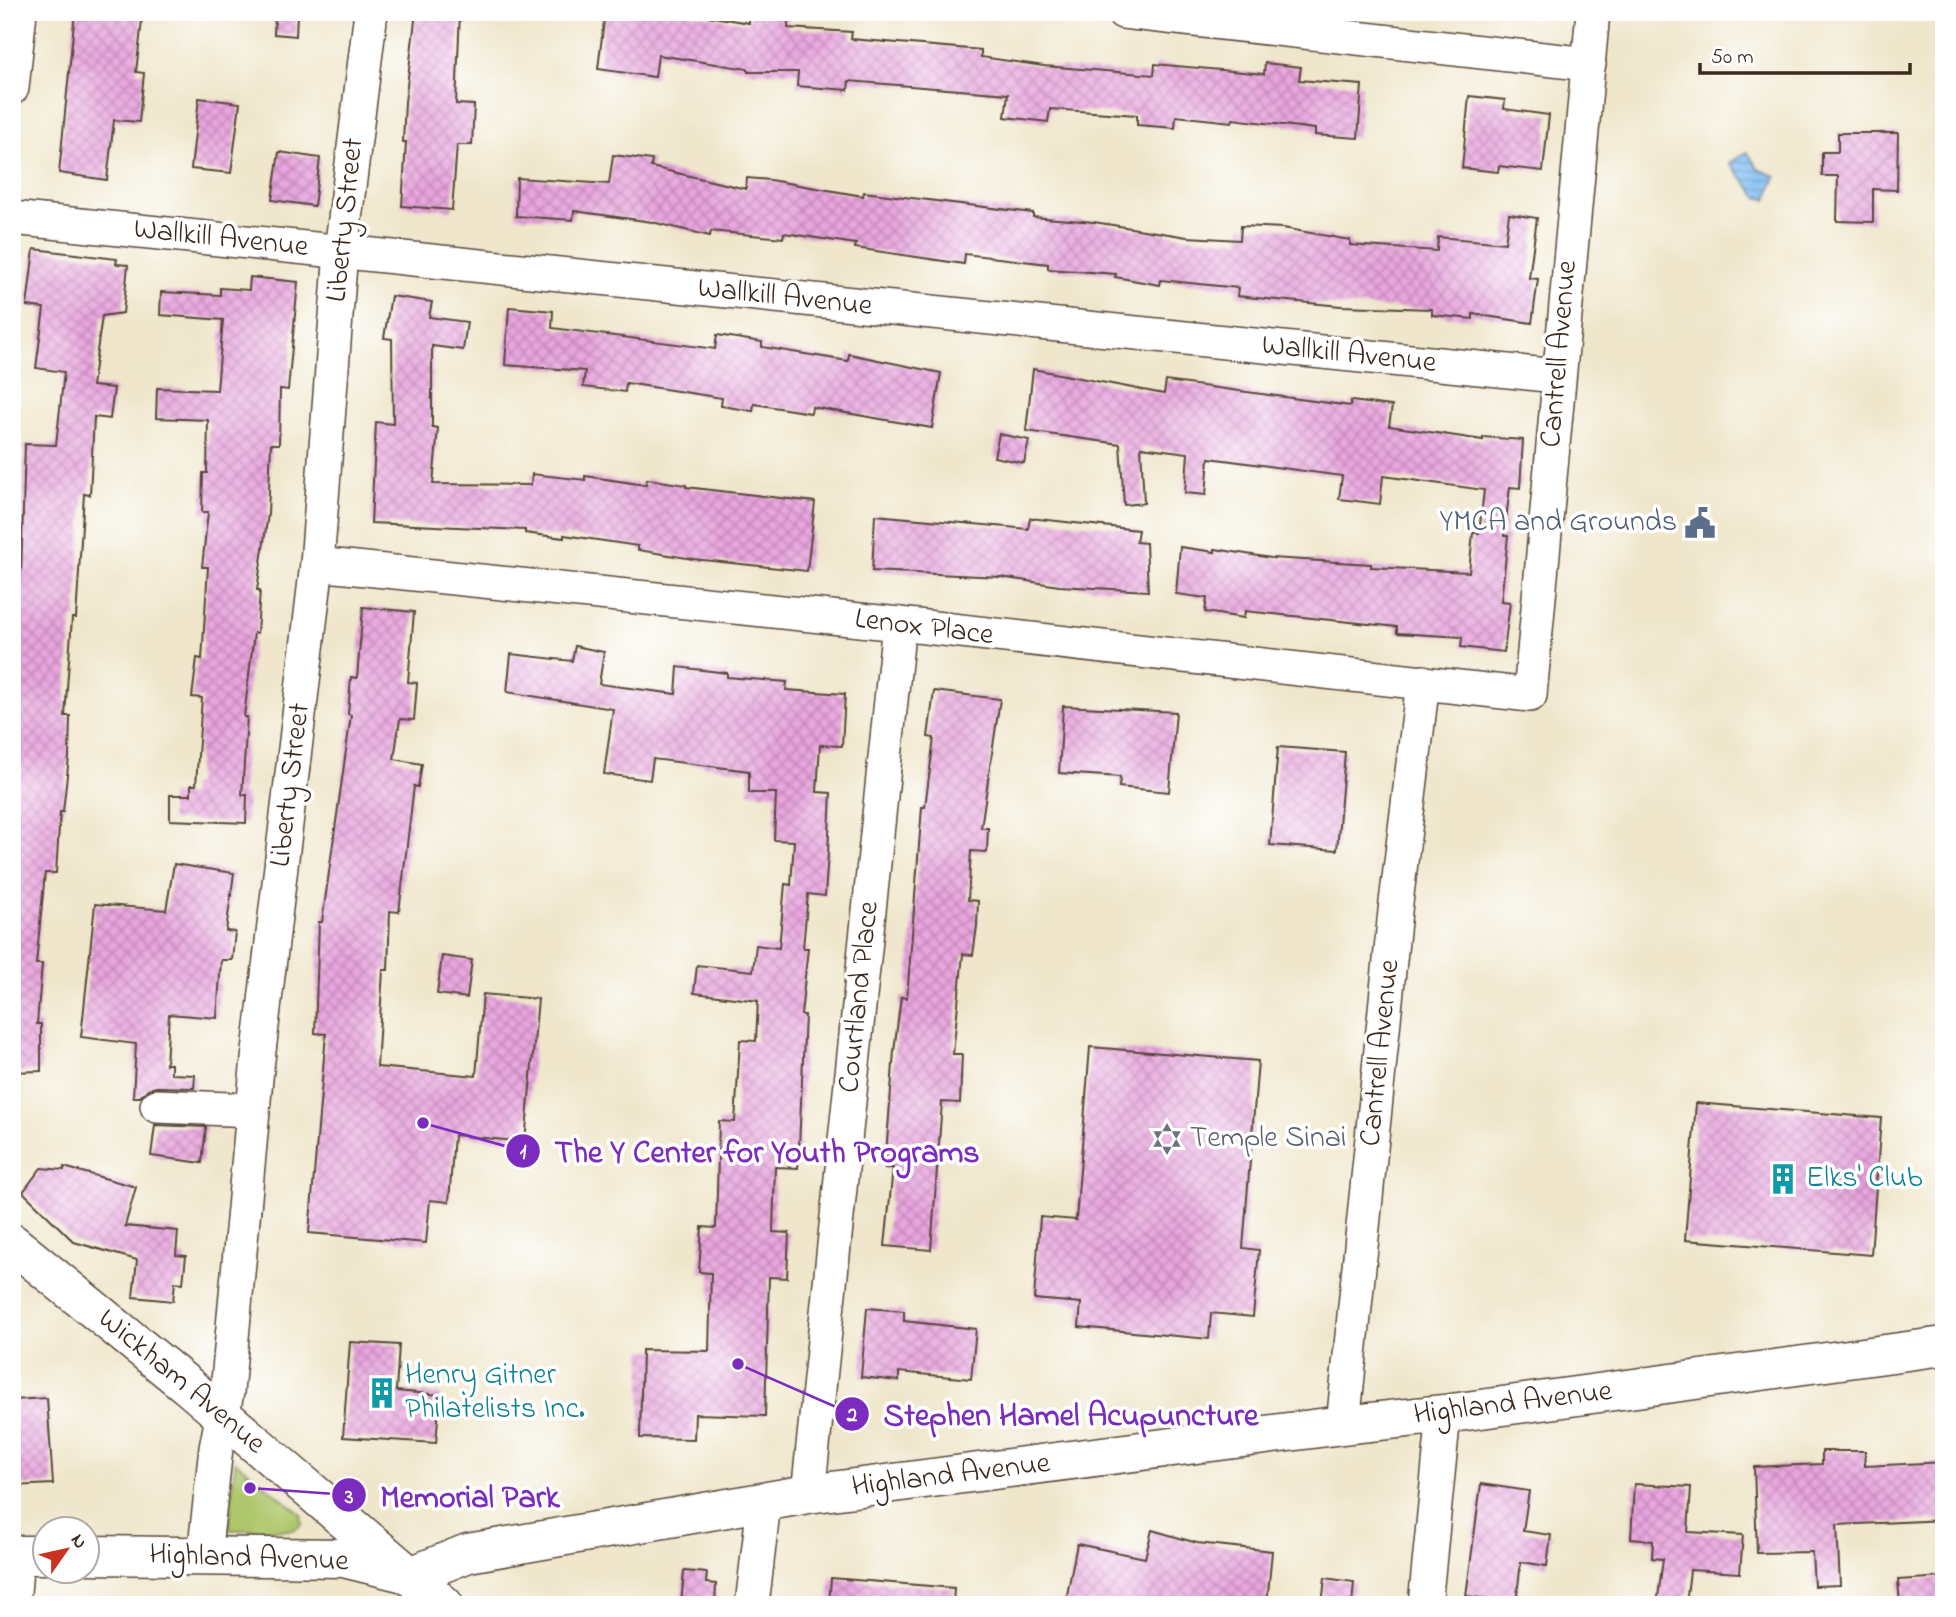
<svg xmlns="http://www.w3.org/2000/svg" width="1956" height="1617" font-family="'Indie Flower',sans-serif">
	<defs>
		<pattern id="water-rules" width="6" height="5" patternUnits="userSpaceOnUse" patternTransform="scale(1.75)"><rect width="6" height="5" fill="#7ebcf2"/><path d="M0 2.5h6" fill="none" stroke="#6899c3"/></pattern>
		<pattern id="building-cross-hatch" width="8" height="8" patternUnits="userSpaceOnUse" patternTransform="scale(1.75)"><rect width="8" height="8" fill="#e9a6df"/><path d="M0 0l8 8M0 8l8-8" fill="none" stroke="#be87b4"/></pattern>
	</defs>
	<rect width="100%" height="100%" fill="#fff"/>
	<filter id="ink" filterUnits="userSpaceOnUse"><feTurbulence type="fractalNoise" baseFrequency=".0143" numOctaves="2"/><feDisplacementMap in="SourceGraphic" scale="14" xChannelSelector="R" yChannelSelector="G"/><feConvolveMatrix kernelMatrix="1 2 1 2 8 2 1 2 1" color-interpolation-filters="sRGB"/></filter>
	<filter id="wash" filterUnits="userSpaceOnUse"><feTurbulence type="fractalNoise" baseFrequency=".00686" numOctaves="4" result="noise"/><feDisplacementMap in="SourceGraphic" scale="28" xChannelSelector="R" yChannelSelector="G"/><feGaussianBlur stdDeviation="1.57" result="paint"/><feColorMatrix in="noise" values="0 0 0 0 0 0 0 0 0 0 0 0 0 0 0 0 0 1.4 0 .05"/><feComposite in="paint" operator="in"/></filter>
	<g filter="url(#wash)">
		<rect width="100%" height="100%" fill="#efe6cb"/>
		<polygon fill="#afc76c" stroke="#757845" stroke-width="2" points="235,1461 301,1514 302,1525 293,1530 229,1530"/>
		<polygon fill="url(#water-rules)" stroke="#5c7388" stroke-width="2" points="1747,152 1758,168 1776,177 1767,199 1758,197 1730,163"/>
		<g id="blocks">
			<g fill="url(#building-cross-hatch)">
				<polygon points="75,12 143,12 136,72 144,73 139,122 114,120 107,180 59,173"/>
				<polygon points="416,12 460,12 456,104 474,105 472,145 457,145 452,210 402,206 406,142 403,142 405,102"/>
				<polygon points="605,12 684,12 749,23 749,14 788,15 788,28 852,32 851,39 981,50 981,57 1044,66 1154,75 1155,64 1264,74 1265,63 1301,67 1299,80 1362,85 1358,138 1315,135 1315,129 1233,119 1232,122 1176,116 1175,128 1137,125 1137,115 1050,109 1048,122 1005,117 1008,94 849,81 848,90 797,86 798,72 748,72 748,69 658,55 655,77 598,69"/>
				<polygon points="275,13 297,15 296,36 274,34"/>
				<polygon points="1469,96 1505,100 1504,109 1549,115 1543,171 1499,166 1498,172 1462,168"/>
				<polygon points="199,98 240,103 231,173 191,169"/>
				<polygon points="1838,133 1898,133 1897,190 1873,189 1873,222 1837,221 1838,176 1822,176 1822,152 1838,152"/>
				<polygon points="279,152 320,158 314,206 272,200"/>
				<polygon points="613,155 652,160 651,167 746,189 747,178 770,180 863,196 864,192 1033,213 1033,217 1094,222 1187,237 1240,240 1241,226 1283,228 1350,240 1350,245 1437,251 1438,237 1505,243 1509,214 1537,218 1529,278 1538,279 1532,323 1473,314 1473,319 1432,315 1432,309 1341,306 1237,296 1238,288 1161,280 1160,285 1115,277 1116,274 1048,269 1048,264 965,254 964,264 855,248 856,244 784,233 783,238 711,231 710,236 652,222 574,211 573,220 516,216 517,178 609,184"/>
				<polygon points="34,249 117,259 116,264 128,265 123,313 102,316 92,386 114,388 110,419 94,417 90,495 84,494 76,618 72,618 65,716 70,716 69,757 63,812 60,812 56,873 45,873 36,964 42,964 37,1024 41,1024 41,1071 12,1072 12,595 14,575 21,576 25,444 56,445 64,372 36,368 44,308 27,306"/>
				<polygon points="250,277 298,282 288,390 280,389 279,444 271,444 268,514 257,590 260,590 257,633 254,633 244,717 247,717 242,795 247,795 246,823 170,820 170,795 191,795 191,785 196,785 202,698 192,697 197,658 202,659 208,567 202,567 208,512 202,512 203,473 207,473 208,420 156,418 157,388 217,390 223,320 160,315 161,292 220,295 220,288 249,290"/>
				<polygon points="391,296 432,302 429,317 467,322 463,350 432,346 432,427 438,428 433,484 531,485 532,474 585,480 585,476 646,485 647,479 686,485 686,487 815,502 807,571 693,559 638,550 638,546 564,535 564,538 525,533 525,530 371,523 376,422 393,424 392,339 384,338"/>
				<polygon points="509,307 553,311 552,328 715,349 717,335 762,342 762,347 848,361 849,354 941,373 932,428 812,407 811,413 754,404 753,411 721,406 722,398 626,383 625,392 583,387 585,371 505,365"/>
				<polygon points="1033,369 1164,394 1166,381 1351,406 1351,401 1392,406 1389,426 1483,440 1483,437 1523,440 1520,488 1510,487 1504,536 1508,536 1501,601 1510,602 1504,652 1461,647 1462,637 1397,633 1397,627 1245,611 1244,618 1205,612 1207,598 1176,594 1180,547 1215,552 1215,549 1271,558 1371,564 1371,567 1469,572 1473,533 1479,533 1484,490 1383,476 1380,504 1339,499 1342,476 1209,458 1206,495 1185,493 1188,453 1141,447 1144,503 1124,505 1120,444 1026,431"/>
				<polygon points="999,434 1029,440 1024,463 994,457"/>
				<polygon points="875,515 1028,529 1030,518 1138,530 1136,542 1146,543 1148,591 1059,586 1001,577 872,571"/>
				<polygon points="363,607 414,612 408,682 417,683 414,720 400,719 394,759 422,764 418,787 414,786 399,912 390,911 388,970 383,970 377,1067 476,1076 483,994 538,999 525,1142 454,1135 449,1202 430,1200 426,1243 309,1233 326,1034 315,1033 319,922 322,922 351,715 348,714 351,677 357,678"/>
				<polygon points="575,646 604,652 599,684 676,694 678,667 727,673 727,677 787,682 786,690 845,694 842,746 820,745 817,792 831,793 828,853 825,896 808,894 803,948 808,948 801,1015 805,1015 798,1168 775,1167 773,1232 789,1233 787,1278 769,1277 765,1416 695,1414 694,1439 640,1438 642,1350 709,1351 711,1273 699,1272 702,1227 716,1228 719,1121 735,1122 740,1040 756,1041 758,1001 694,993 697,965 753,971 756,945 779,948 785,884 791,885 794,841 774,840 776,793 749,793 749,771 653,759 650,780 604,774 613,709 507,692 511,654 572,661"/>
				<polygon points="934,691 1000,699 981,828 988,828 987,852 971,851 968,900 978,901 977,926 973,955 963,954 953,1054 962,1054 960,1103 942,1102 931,1250 885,1246 893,1168 885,1168 894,1051 901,997 907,998 922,807 925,807 934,738 928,737"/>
				<polygon points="1063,706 1176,712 1169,792 1119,787 1120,777 1059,773"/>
				<polygon points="1278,747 1345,752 1337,850 1270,845"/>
				<polygon points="174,864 234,873 226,931 235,932 232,960 221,960 217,1018 169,1014 166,1064 171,1064 171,1074 195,1075 194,1088 157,1087 148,1089 140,1097 133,1097 136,1044 81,1037 95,904 166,910"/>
				<polygon points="442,956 472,960 467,998 437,994"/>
				<polygon points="1090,1047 1258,1061 1243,1248 1259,1250 1253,1317 1211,1313 1209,1339 1079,1327 1081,1303 1034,1299 1040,1217 1076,1220"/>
				<polygon points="1696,1103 1881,1118 1871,1255 1685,1240"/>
				<polygon points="155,1125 206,1127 202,1163 151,1156"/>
				<polygon points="64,1167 136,1187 125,1226 178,1231 176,1255 186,1256 183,1283 175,1282 173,1301 133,1297 137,1260 74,1242 23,1192 41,1168 64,1170"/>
				<polygon points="867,1308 904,1311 904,1321 976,1329 971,1379 899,1372 899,1381 861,1377"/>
				<polygon points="350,1342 399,1345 396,1391 440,1395 436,1443 343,1437"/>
				<polygon points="47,1398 53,1484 12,1486 12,1400"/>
				<polygon points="1822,1451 1865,1451 1865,1466 1944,1462 1944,1520 1837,1525 1840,1585 1814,1586 1812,1552 1757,1553 1754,1467 1822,1464"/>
				<polygon points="1481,1484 1529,1491 1523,1531 1551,1535 1547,1566 1521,1562 1516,1603 1466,1596"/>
				<polygon points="1634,1484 1691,1487 1688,1532 1743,1535 1740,1573 1690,1570 1686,1605 1657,1605 1663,1559 1652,1558 1653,1541 1631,1539"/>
				<polygon points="1152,1530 1197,1543 1272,1551 1267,1605 1065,1605 1077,1544 1145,1558"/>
				<polygon points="684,1571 707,1573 706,1583 716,1584 715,1605 681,1605"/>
				<polygon points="1944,1577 1944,1605 1900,1605 1898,1580"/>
				<polygon points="831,1578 954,1588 953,1605 829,1605"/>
				<polygon points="1325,1578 1354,1582 1352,1605 1322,1605"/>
			</g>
		</g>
	</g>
	<g filter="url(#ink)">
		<use href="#blocks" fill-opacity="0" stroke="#564638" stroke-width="2"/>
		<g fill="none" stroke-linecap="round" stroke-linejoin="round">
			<defs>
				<g id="street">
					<polyline points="1123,12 1589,64"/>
					<polyline points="12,88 20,12"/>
					<polyline points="12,218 1557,376"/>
					<polyline points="317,564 899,624 1530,695 1593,12"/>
					<polyline points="157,1106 253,1110"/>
					<polyline points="1343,1425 1395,911 1423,682"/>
					<polyline points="808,1494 899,624"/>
					<polyline points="204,1556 216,1448 227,1392 257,1068 317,564 341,251 371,12"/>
					<polyline points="13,1605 17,1555"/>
					<polyline points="752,1605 764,1503"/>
					<polyline points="1425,1605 1444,1414"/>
				</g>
				<g id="secondary">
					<polyline points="12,1555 46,1555"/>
					<polyline points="88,1555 344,1558 413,1575 468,1553 808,1494 1343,1425 1444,1414 1944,1346"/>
				</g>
				<polyline id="primary" points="12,1243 188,1386 444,1605"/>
			</defs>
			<use href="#street" stroke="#564638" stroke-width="36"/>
			<use href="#secondary" stroke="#564638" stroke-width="41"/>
			<use href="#primary" stroke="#564638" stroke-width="41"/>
			<use href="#street" stroke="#fff" stroke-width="33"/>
			<use href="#secondary" stroke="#fff" stroke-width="38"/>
			<use href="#primary" stroke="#fff" stroke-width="38"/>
		</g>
	</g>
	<defs>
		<symbol id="civic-bare" viewBox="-9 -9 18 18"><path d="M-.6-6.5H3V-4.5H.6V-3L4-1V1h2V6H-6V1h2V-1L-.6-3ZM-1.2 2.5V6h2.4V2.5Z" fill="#5c6f8a" stroke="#fff" stroke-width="2.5" paint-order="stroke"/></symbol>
		<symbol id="synagogue-bare" viewBox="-9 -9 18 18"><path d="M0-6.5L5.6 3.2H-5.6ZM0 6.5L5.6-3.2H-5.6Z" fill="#6b7280" stroke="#fff" stroke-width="2.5" paint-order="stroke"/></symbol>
		<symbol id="building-bare" viewBox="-9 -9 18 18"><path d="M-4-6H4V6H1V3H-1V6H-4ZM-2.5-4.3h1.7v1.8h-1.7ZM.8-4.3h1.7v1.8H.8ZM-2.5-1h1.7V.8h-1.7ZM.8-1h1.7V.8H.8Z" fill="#0f9aa8" stroke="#fff" stroke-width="2.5" paint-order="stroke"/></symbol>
	</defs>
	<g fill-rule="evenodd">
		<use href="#civic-bare" x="1678" y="501" width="44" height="44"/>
		<use href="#synagogue-bare" x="1145" y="1117" width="44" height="44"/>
		<use href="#building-bare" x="1761" y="1157" width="44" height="44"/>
		<use href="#building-bare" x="360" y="1371" width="44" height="44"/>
	</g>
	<g text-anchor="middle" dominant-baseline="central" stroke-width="7" stroke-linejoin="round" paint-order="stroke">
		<g font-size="30" fill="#3b2a1e" stroke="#fff">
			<text transform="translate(346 220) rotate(-84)">Liberty Street</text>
			<text transform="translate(221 239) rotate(6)">Wallkill Avenue</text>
			<text transform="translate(785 298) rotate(6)">Wallkill Avenue</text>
			<text transform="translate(1560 354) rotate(-85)">Cantrell Avenue</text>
			<text transform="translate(1349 355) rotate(6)">Wallkill Avenue</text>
			<text transform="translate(924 628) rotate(7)">Lenox Place</text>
			<text transform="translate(291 785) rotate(-83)">Liberty Street</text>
			<text transform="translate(860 997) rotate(-84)">Courtland Place</text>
			<text transform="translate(1381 1053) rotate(-84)">Cantrell Avenue</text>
			<text transform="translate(181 1382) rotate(40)">Wickham Avenue</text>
			<text transform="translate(1513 1404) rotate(-7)">Highland Avenue</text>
			<text transform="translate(951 1476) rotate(-7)">Highland Avenue</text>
			<text transform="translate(249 1559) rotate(2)">Highland Avenue</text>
		</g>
		<g font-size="30" fill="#4e5e75" stroke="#fff" text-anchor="end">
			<text x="1677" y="523">YMCA and Grounds</text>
		</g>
		<g font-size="30" fill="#5b616d" stroke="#fff" text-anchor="start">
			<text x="1190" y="1139">Temple Sinai</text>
		</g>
		<g font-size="30" fill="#0d838f" stroke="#fff" text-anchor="start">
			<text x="1806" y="1179">Elks' Club</text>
			<text x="405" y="1376">Henry Gitner<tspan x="405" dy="34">Philatelists Inc.</tspan></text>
		</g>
	</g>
	<path fill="none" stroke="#7b2cbf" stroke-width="2.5" d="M423 1123L523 1151M738 1364L852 1414M250 1488L349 1495"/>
	<g fill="#7b2cbf" stroke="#fff" stroke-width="2.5">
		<circle cx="423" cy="1123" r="7"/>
		<circle cx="738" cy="1364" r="7"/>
		<circle cx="250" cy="1488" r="7"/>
		<circle cx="523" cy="1151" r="18"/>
		<circle cx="852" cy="1414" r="18"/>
		<circle cx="349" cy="1495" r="18"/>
	</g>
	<g font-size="21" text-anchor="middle" font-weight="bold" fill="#fff">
		<text x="523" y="1158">1</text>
		<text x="852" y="1421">2</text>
		<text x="349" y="1503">3</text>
	</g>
	<g font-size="32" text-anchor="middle" font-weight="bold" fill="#7b2cbf" stroke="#fff" stroke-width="7" stroke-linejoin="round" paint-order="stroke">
		<text x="767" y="1162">The Y Center for Youth Programs</text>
		<text x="1071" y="1425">Stephen Hamel Acupuncture</text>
		<text x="470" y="1507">Memorial Park</text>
	</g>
	<rect width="1956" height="1617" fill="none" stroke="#fff" stroke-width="42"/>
	<g transform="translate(66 1550) rotate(56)"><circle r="33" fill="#ffffff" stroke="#b1aaa5" stroke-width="2"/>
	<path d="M0-5L12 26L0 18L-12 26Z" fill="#c8321e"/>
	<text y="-10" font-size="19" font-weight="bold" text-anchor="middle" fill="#3b2a1e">N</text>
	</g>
	<path d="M1700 63v10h210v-10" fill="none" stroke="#3b2a1e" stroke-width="3.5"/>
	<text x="1711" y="63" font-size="21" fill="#3b2a1e" stroke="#ffffff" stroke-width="5" paint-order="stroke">50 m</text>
</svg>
